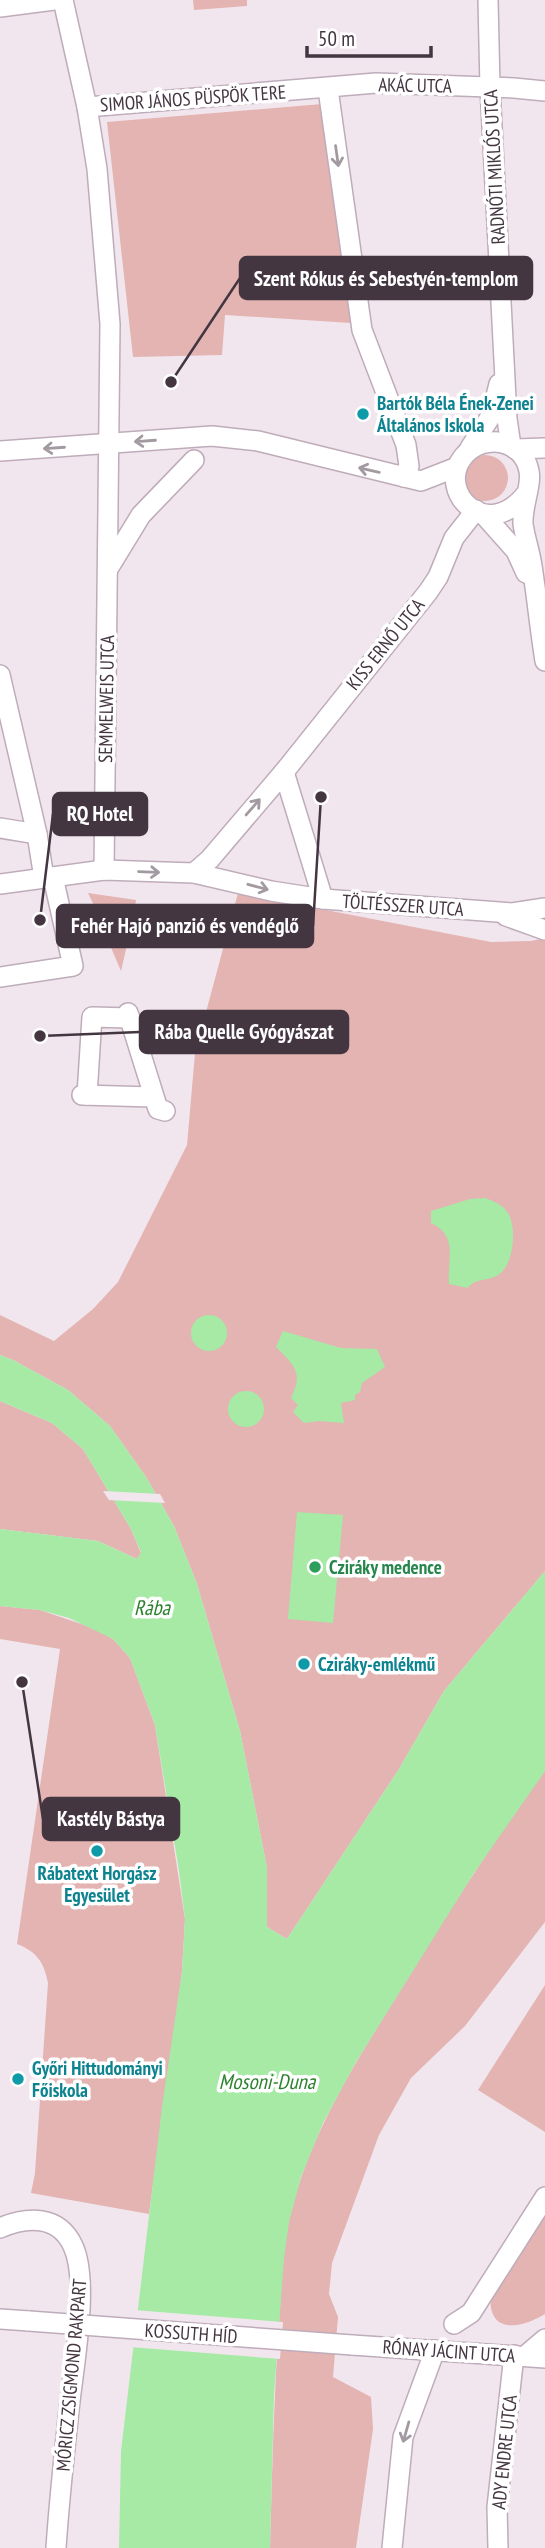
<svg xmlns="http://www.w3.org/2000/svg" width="545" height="2548" font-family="'PT Sans Narrow',sans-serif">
	<rect width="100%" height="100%" fill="#f2e6ee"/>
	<g fill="#e3b4b2">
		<polygon points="193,0 247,0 247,6 194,10"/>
		<polygon points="322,104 351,323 225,315 222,355 133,357 107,122"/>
		<circle cx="485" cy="478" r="23"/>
		<polygon points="88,893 136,900 132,925 100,918"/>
		<polygon points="238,893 491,942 531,941 545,938 545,1571 444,1691 399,1769 287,1939 267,1927 267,1868 240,1731 197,1584 174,1526 146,1477 110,1426 68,1390 13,1360 0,1355 0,1315 54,1341 93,1309 118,1282 187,1145 195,1053"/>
		<polygon points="103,929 130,932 121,971"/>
		<polygon points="0,1401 52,1423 83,1449 131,1529 141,1553 137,1559 98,1541 0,1529"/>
		<path d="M 0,1606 L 40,1610 L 93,1628 L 113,1639 L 130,1658 L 155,1725 L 185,1919 L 182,1972 L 149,2214 L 31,2193 L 35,2173 L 48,1983 C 44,1962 37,1952 17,1944 L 60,1649 L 0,1639 Z"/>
		<path d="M 545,1771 L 545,1922 L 465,2026 L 411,2078 L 379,2135 L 332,2263 L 329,2294 L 338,2317 L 333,2377 L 371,2397 L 373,2429 L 356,2548 L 270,2548 C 272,2472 274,2396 279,2320 C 282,2287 282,2253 289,2220 C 310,2129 362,2052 410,1975 C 453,1905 496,1837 545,1771 Z"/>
		<polygon points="545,1985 545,2132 478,2090"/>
		<path d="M 545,2210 L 545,2314 C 519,2330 486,2334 491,2293 Z"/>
	</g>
	<g fill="#a6eaa6">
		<path d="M 485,1198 C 494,1201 503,1205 508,1213 C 517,1227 514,1266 498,1275 C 487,1282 476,1277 468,1288 L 449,1284 C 447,1258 459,1237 431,1223 L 431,1211 L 470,1199 Z"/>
		<circle cx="209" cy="1333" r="18"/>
		<path d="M 283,1331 L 341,1348 L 377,1349 L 385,1367 L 362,1383 L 360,1392 L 355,1395 L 355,1400 L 341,1403 L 344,1423 L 319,1421 L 304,1423 L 293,1412 L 298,1405 L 291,1398 C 304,1373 294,1365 276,1347 Z"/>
		<polygon points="0,1355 13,1360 68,1390 110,1426 146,1477 174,1526 197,1584 240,1731 267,1868 267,1927 287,1939 399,1769 444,1691 545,1571 545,1771 474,1873 356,2062 323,2123 301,2177 289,2222 284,2258 274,2395 270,2548 119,2548 121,2451 162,2107 182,1972 185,1919 179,1871 155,1725 130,1658 113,1639 69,1618 40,1610 0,1606 0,1529 98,1541 137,1559 141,1552 131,1529 83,1449 52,1423 0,1401"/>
		<circle cx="246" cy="1409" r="18"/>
		<polygon points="297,1512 343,1515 333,1623 288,1619"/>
	</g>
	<g fill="#f2e6ee">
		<polygon points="103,1491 160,1494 165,1503 109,1500"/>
		<polygon points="134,2310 283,2322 280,2359 130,2347"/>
	</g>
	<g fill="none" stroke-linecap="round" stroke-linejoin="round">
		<defs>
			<g id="minor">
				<polyline points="63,0 87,107 97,169 110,324 104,870"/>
				<polyline points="488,0 490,87 507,419 511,446"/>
				<polyline points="0,7 54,0"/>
				<polyline points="328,89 362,330 406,445 409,466 404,477"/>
				<polyline points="87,107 376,83 514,88 545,91"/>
				<polyline points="470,448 491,416 499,384"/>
				<polyline points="515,449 545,448"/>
				<polyline points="0,451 212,436 258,441 421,481 457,467"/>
				<path d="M 526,494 C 486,544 436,491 463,457 C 483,432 523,439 529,471 C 532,485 522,506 523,524 C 525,538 530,552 532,566 C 537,598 540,630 545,661"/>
				<polyline points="484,515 516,551 526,573"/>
				<polyline points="108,569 141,515 194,460"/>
				<polyline points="0,675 37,834 44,878"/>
				<polyline points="284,772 323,899"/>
				<polyline points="0,828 37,834"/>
				<polyline points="194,873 210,859 284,772 428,592 438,577 454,538 476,510"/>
				<polyline points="0,884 104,870 194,873 271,891 323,899 512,913 545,908"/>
				<polyline points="506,916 545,930"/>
				<polyline points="0,977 73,966 53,877"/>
				<polyline points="128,1013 158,1109 165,1111"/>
				<polyline points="82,1095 153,1097"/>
				<polyline points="87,1095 92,1017 130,1018"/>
				<path d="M 0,2228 C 27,2216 59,2215 73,2246 C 90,2282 73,2369 69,2410 C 64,2456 59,2502 56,2548"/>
				<polyline points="0,2319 29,2321"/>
				<polyline points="454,2324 471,2313 545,2197"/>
				<polyline points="352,2345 545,2358"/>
				<polyline points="525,2356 545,2339"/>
				<polyline points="392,2548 403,2437 435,2350"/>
				<polyline points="498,2548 497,2507 514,2355"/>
			</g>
		</defs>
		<use href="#minor" stroke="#bfacba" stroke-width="22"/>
		<use href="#minor" stroke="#fff" stroke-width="19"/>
		<defs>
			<polyline id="minor-bridge" points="29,2321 352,2345"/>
		</defs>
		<use href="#minor-bridge" stroke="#bfacba" stroke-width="22" stroke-linecap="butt"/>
		<use href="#minor-bridge" stroke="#fff" stroke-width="19"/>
	</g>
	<defs><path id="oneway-shaft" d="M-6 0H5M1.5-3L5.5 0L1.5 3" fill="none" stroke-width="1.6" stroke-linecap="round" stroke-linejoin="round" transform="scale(1.75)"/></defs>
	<g stroke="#a29aa0">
		<use href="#oneway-shaft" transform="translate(337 156) rotate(82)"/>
		<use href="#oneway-shaft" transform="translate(145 441) rotate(176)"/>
		<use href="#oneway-shaft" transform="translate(54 448) rotate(176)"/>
		<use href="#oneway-shaft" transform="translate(369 470) rotate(-167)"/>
		<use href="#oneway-shaft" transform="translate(253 807) rotate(-49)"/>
		<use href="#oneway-shaft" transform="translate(149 872) rotate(2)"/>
		<use href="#oneway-shaft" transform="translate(258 887) rotate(15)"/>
		<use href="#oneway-shaft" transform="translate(406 2432) rotate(106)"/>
	</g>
	<g fill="#0f9aa8" stroke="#fff" stroke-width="2.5">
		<circle cx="363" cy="414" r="7"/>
		<circle cx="304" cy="1664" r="7"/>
		<circle cx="97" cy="1851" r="7"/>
		<circle cx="18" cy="2079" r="7"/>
	</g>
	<circle fill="#2e9e5b" stroke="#fff" stroke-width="2.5" cx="315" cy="1567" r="7"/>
	<g text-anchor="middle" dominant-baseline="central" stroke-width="7" stroke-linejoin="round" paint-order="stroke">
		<g font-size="19" fill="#443641" stroke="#fff">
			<text transform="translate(415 85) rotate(1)">AKÁC UTCA</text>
			<text transform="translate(193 98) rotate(-4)">SIMOR JÁNOS PÜSPÖK TERE</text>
			<text transform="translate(494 167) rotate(-93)">RADNÓTI MIKLÓS UTCA</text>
			<text transform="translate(385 644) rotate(-51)">KISS ERNŐ UTCA</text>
			<text transform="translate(106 699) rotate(-89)">SEMMELWEIS UTCA</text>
			<text transform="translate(403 905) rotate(4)">TÖLTÉSSZER UTCA</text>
			<text transform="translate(191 2333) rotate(4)">KOSSUTH HÍD</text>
			<text transform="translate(449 2351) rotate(4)">RÓNAY JÁCINT UTCA</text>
			<text transform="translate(71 2375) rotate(-85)">MÓRICZ ZSIGMOND RAKPART</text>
			<text transform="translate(504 2452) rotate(-84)">ADY ENDRE UTCA</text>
		</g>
		<g font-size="19" font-weight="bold" fill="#0d838f" stroke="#fff" text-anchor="start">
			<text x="377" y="403">Bartók Béla Ének-Zenei<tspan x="377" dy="22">Általános Iskola</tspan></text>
			<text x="318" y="1664">Cziráky-emlékmű</text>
			<text x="97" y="1873" text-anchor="middle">Rábatext Horgász<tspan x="97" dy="22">Egyesület</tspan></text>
			<text x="32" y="2068">Győri Hittudományi<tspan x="32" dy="22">Főiskola</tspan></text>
		</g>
		<g font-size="19" font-weight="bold" fill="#27864d" stroke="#fff" text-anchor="start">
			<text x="329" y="1567">Cziráky medence</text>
		</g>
		<g font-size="21" font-style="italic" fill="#2e822f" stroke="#fff">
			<text x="152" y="1607">Rába</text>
			<text x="267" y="2081">Mosoni-Duna</text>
		</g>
	</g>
	<path fill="none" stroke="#443641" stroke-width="2.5" d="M171 382L240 278M40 920L53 814M321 797L313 926M40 1036L140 1032M22 1682L43 1819"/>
	<g fill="#443641" stroke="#fff" stroke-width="2.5">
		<circle cx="171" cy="382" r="7"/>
		<circle cx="40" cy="920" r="7"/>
		<circle cx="321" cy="797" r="7"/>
		<circle cx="40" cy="1036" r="7"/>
		<circle cx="22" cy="1682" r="7"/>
	</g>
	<g fill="#443641" stroke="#443641" stroke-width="2.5">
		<rect x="240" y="257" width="292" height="42" rx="7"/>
		<rect x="53" y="793" width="94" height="42" rx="7"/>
		<rect x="57" y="905" width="256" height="42" rx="7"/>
		<rect x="140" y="1011" width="208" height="42" rx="7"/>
		<rect x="43" y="1798" width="136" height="42" rx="7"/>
	</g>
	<g font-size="21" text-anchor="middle" font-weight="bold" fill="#fff">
		<text x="386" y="286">Szent Rókus és Sebestyén-templom</text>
		<text x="100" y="821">RQ Hotel</text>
		<text x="185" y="933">Fehér Hajó panzió és vendéglő</text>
		<text x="244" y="1039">Rába Quelle Gyógyászat</text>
		<text x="111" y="1826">Kastély Bástya</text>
	</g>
	<path d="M307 46v10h124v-10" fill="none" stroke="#443641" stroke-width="3.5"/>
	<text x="318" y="46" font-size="21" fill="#443641" stroke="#ffffff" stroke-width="5" paint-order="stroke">50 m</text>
</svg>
